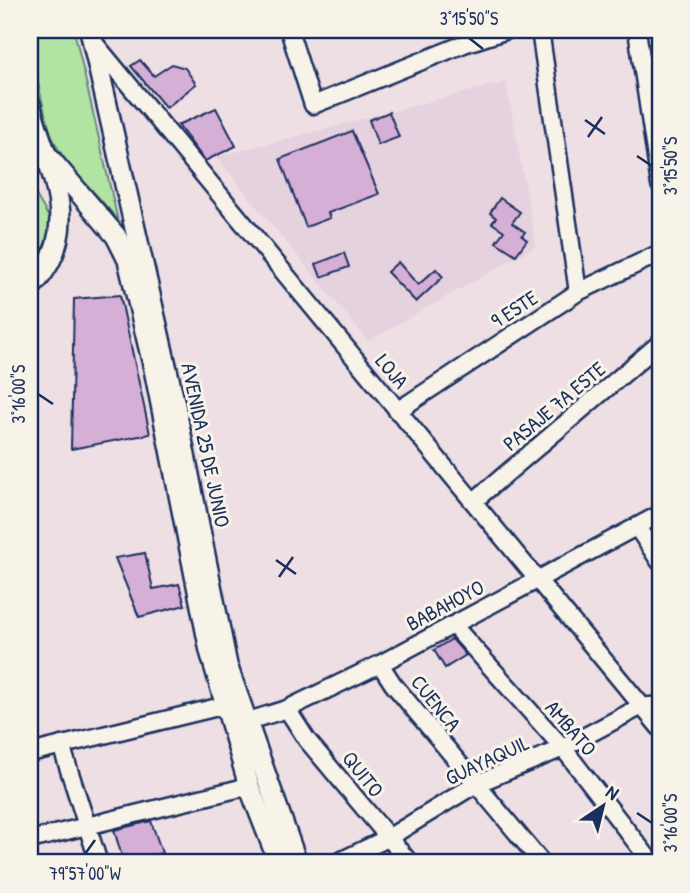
<svg xmlns="http://www.w3.org/2000/svg" width="690" height="893" font-family="'Patrick Hand',sans-serif">
	<rect width="100%" height="100%" fill="#eddfe3"/>
	<filter id="ink" filterUnits="userSpaceOnUse"><feTurbulence type="fractalNoise" baseFrequency=".0143" numOctaves="2"/><feDisplacementMap in="SourceGraphic" scale="14" xChannelSelector="R" yChannelSelector="G"/><feConvolveMatrix kernelMatrix="1 2 1 2 8 2 1 2 1" color-interpolation-filters="sRGB"/></filter>
	<g filter="url(#ink)">
		<polygon fill="#e6d1df" points="506,82 536,246 368,341 216,157"/>
		<g fill="#b1e3a3" stroke="#668980" stroke-width="2">
			<path d="M 30,30 L 74,30 L 118,221 C 99,194 72,174 56,145 C 44,122 37,73 30,46 Z"/>
			<polygon points="30,185 51,221 45,251 30,273"/>
		</g>
		<g fill="#d6afd7" stroke="#1b2f5e" stroke-width="2">
			<polygon points="140,60 154,76 172,64 185,68 196,84 166,108 131,66"/>
			<polygon points="216,108 236,146 205,161 178,125"/>
			<polygon points="389,112 399,137 378,145 369,120"/>
			<polygon points="352,131 379,194 328,213 330,218 306,227 280,159"/>
			<polygon points="500,198 520,212 512,223 525,232 522,236 527,240 516,255 496,242 504,231 492,223 496,218 490,213"/>
			<polygon points="344,253 349,267 321,277 316,264"/>
			<polygon points="398,262 418,285 436,269 443,277 416,302 387,272"/>
			<polygon points="120,295 150,434 71,449 74,299"/>
			<polygon points="145,553 153,589 179,584 185,605 139,617 115,558"/>
			<polygon points="452,639 466,655 445,668 434,650"/>
			<polygon points="151,821 162,853 124,863 114,830"/>
		</g>
		<g fill="none" stroke-linecap="round" stroke-linejoin="round">
			<defs>
				<g id="minor">
					<polyline points="289,30 313,105 464,44 508,30"/>
					<polyline points="540,30 578,292"/>
					<polyline points="637,30 660,185"/>
					<polyline points="92,40 660,728"/>
					<polyline points="397,411 578,292 660,253"/>
					<polyline points="474,501 660,343"/>
					<polyline points="637,527 660,562"/>
					<polyline points="453,625 563,748 652,863"/>
					<polyline points="380,664 393,684 542,863"/>
					<polyline points="287,709 307,740 410,863"/>
					<polyline points="245,722 287,709 380,664 660,514"/>
					<polyline points="61,745 99,863"/>
					<polyline points="30,753 226,705"/>
					<polyline points="30,840 249,786"/>
					<polyline points="336,863 388,838 476,784 563,748 640,707 660,705"/>
				</g>
				<g id="major">
					<polyline points="90,30 175,405 227,665 297,863"/>
					<path d="M 30,104 C 47,170 88,229 30,288"/>
					<polyline points="46,154 116,236 128,260 154,369 210,651 249,786 279,863"/>
				</g>
			</defs>
			<use href="#minor" stroke="#1b2f5e" stroke-width="21"/>
			<use href="#major" stroke="#1b2f5e" stroke-width="24"/>
			<use href="#minor" stroke="#f7f3e8" stroke-width="16"/>
			<use href="#major" stroke="#f7f3e8" stroke-width="19"/>
		</g>
	</g>
	<path fill="none" stroke="#1b2f5e" stroke-width="2.5" d="M 469,38 L 483,49M 585,120 L 605,134M 588,137 L 602,117M 637,156 L 652,166M 38,394 L 53,404M 276,560 L 296,574M 279,577 L 293,557M 637,813 L 652,823M 85,854 L 95,840"/>
	<g text-anchor="middle" dominant-baseline="central" stroke-width="6" stroke-linejoin="round" paint-order="stroke">
		<g font-size="21" fill="#1b2f5e" stroke="#f7f3e8">
			<text transform="translate(514 309) rotate(-33)">9 ESTE</text>
			<text transform="translate(392 371) rotate(50)">LOJA</text>
			<text transform="translate(554 406) rotate(-40)">PASAJE 7A ESTE</text>
			<text transform="translate(206 445) rotate(78)">AVENIDA 25 DE JUNIO</text>
			<text transform="translate(445 605) rotate(-28)">BABAHOYO</text>
			<text transform="translate(436 703) rotate(51)">CUENCA</text>
			<text transform="translate(571 728) rotate(49)">AMBATO</text>
			<text transform="translate(487 760) rotate(-25)">GUAYAQUIL</text>
			<text transform="translate(363 774) rotate(51)">QUITO</text>
		</g>
	</g>
	<rect width="690" height="893" fill="none" stroke="#f7f3e8" stroke-width="77"/>
	<g transform="translate(603 806) rotate(35)" stroke="#f7f3e8" stroke-width="5" paint-order="stroke">
	<path d="M0-5L12 26L0 18L-12 26Z" fill="#1b2f5e"/>
	<text y="-10" font-size="19" font-weight="bold" text-anchor="middle" fill="#1b2f5e">N</text>
	</g>
	<rect x="38" y="38" width="614" height="816" fill="none" stroke="#1b2f5e" stroke-width="2.5"/>
	<g font-size="18" text-anchor="middle" fill="#1b2f5e">
		<text x="469" y="25">3°15'50"S</text>
		<text transform="translate(671 166) rotate(-90)" y="6">3°15'50"S</text>
		<text transform="translate(19 394) rotate(-90)" y="6">3°16'00"S</text>
		<text transform="translate(671 823) rotate(-90)" y="6">3°16'00"S</text>
		<text x="85" y="880">79°57'00"W</text>
	</g>
</svg>
